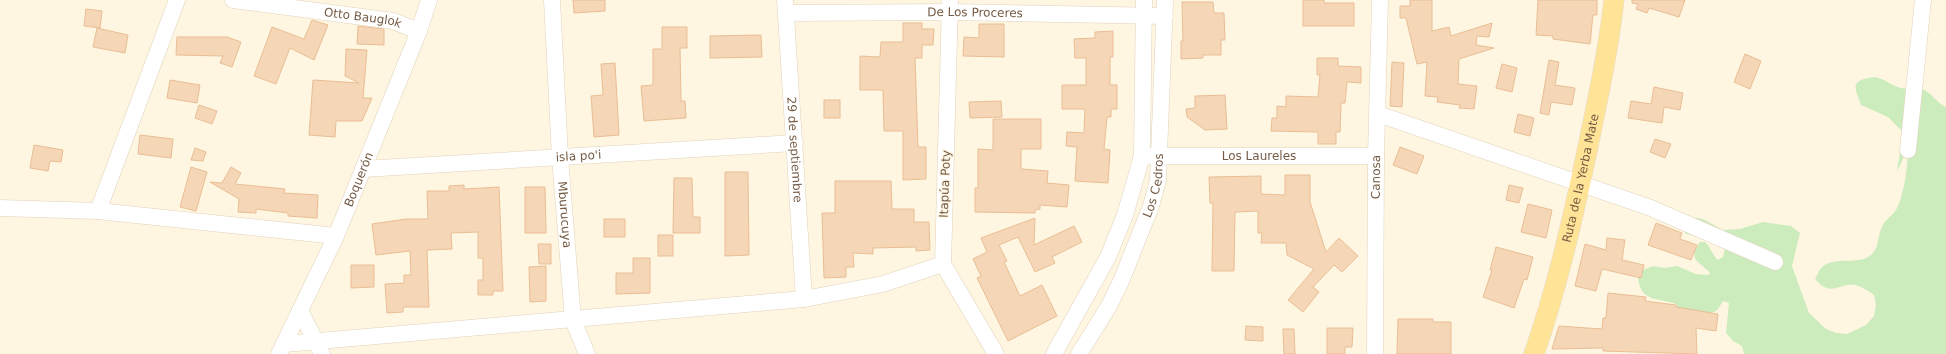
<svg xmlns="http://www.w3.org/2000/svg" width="1946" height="354" font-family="'DejaVu Sans',sans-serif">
	<rect width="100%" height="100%" fill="#fef6e0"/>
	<path fill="#ccecbe" d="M 1875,77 C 1885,79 1892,86 1901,88 C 1909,90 1919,86 1926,91 C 1934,96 1937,103 1946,107 L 1946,354 L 1744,354 L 1742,346 L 1733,341 L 1726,333 L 1729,303 L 1723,301 L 1718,309 L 1714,312 L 1681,314 L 1676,304 C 1657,297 1642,303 1638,279 L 1643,270 L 1653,266 L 1665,268 L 1677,266 L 1696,274 L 1709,275 L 1710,273 C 1701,262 1686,261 1700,242 L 1705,242 C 1711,247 1712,255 1718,260 L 1723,257 L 1726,244 L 1709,237 L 1686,234 L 1683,230 L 1691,217 L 1703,219 L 1723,230 L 1740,229 L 1763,222 L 1791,226 L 1800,233 L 1792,266 L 1809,313 L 1826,329 L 1836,333 L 1847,334 L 1866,325 L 1874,316 L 1876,305 L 1874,295 C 1868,291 1863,287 1855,285 C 1837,283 1832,298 1815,279 C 1817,276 1819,270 1821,268 C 1834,255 1858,266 1871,255 C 1880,247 1877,236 1882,227 C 1884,220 1892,216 1896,210 C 1903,199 1909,163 1907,150 L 1897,172 L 1903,132 L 1888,117 L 1861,105 C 1853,85 1851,80 1875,77 Z"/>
	<g fill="#f5d6b6" stroke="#e9be95">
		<polygon points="573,0 605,0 605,11 574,13"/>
		<polygon points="1303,0 1324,0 1324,3 1354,3 1354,26 1303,26"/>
		<polygon points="1410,0 1432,0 1432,31 1449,27 1451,36 1492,23 1489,37 1477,36 1476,45 1494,48 1459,59 1458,84 1477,86 1474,109 1459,108 1460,105 1437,102 1438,97 1425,96 1427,62 1417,64 1406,18 1400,18 1400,6 1410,6"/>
		<polygon points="1538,0 1597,0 1597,15 1593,15 1590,44 1553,39 1553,36 1536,35"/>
		<polygon points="1632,0 1685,0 1679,17 1649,8 1647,13 1636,9 1638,4 1632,3"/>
		<polygon points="1182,2 1213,2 1214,13 1224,13 1225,40 1221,40 1221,55 1203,55 1203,58 1181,59 1181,41 1183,41"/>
		<polygon points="86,9 102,11 100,28 84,26"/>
		<polygon points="312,20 328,25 314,60 290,48 276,84 254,76 272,27 304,39"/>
		<polygon points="903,23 922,23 922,29 934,29 933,45 922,45 922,58 915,58 918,147 926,147 926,179 903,180 903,131 884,131 883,90 860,90 860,56 880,57 881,42 903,42"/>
		<polygon points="979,24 1004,24 1004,57 963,56 964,37 979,38"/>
		<polygon points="358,26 384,29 384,45 357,44"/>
		<polygon points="662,27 687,27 687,48 680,48 681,101 685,101 686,118 644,121 641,86 653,85 653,49 662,49"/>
		<polygon points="97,28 128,35 125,53 93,47"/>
		<polygon points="1113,31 1113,57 1110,57 1110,85 1117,85 1117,109 1111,109 1111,117 1107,117 1104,149 1110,150 1108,183 1075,181 1077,147 1066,146 1067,132 1084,133 1085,109 1062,109 1062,85 1086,85 1086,58 1075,58 1074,39 1095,38 1095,32"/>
		<polygon points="761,35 762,57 710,58 710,36"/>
		<polygon points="177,37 227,37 241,42 232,67 220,63 223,56 176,55"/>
		<polygon points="346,49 367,50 363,98 372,98 362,121 336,121 335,137 309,135 313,80 359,83 345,76"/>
		<polygon points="1745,54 1761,61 1750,89 1734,82"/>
		<polygon points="1317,58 1338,58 1338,66 1361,67 1361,83 1347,82 1345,103 1341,103 1340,132 1336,132 1336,144 1318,144 1318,132 1271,131 1272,118 1277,118 1277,106 1286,107 1286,96 1318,97 1320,75 1317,75"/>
		<polygon points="1549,60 1559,62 1555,85 1575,88 1572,105 1551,102 1549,115 1540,113"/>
		<polygon points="1392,62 1404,63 1402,107 1390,106"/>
		<polygon points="615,63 619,135 594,137 591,96 603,95 601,64"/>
		<polygon points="1502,64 1517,68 1512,92 1496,88"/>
		<polygon points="170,80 200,85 197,103 167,98"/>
		<polygon points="1654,87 1683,93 1680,110 1664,107 1662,123 1628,118 1631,101 1651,104"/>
		<polygon points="1225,95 1227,129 1205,130 1187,117 1186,109 1195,108 1195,96"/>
		<rect x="824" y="100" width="16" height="18"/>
		<polygon points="1001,101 1002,117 970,118 969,102"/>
		<polygon points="199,105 217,111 212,124 195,118"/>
		<polygon points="1518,114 1534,118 1530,136 1514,132"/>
		<polygon points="993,119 1041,119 1041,149 1021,149 1021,169 1048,171 1047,183 1069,185 1067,207 1040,205 1040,209 1035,210 1035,213 975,212 975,188 978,188 978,149 993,150"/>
		<polygon points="140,135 173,139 171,158 138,154"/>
		<polygon points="1655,139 1671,144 1665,158 1650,152"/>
		<polygon points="34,145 63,150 61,162 50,161 48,171 30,168"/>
		<polygon points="1400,147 1424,156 1417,174 1393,165"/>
		<polygon points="195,148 206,152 203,161 191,160"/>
		<polygon points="191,167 207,172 196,211 180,207"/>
		<polygon points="231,167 241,173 235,184 285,189 284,193 318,195 317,218 288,216 288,213 256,209 256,213 238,212 239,199 210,182 222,183"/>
		<polygon points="725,172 748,172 749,255 725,256"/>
		<polygon points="1285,175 1310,175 1310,202 1326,252 1339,238 1358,256 1342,272 1334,265 1313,287 1319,292 1303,312 1288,300 1314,269 1287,255 1286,243 1261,243 1262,233 1258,233 1258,211 1235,212 1234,271 1212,271 1213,203 1210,203 1209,177 1261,176 1261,194 1285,195"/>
		<polygon points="674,178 692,178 693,217 700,217 700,233 673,233"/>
		<polygon points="835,181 891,181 892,209 914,209 914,222 929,222 930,250 916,251 916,247 873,248 873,254 853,253 854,267 846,267 846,277 824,278 822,213 835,213"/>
		<polygon points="464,185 464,189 499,187 503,291 493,291 493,295 478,295 478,280 483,280 483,258 478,258 478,232 451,233 452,249 427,250 429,307 403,307 403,312 387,313 385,284 404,283 404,275 411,275 410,251 376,255 372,224 406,219 428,219 427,191 449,191 449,186"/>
		<polygon points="1509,185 1523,188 1519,203 1506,200"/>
		<polygon points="525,187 545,187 546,233 525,233"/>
		<polygon points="1528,204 1552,210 1546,238 1521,232"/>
		<polygon points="1035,218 1034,245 1074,226 1082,242 1052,257 1055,263 1035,272 1018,237 999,245 1007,261 1004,262 1020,296 1042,285 1057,316 1008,341 977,278 981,276 973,259 987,252 981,238"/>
		<rect x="604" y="219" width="21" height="18"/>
		<polygon points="1656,223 1682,233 1680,239 1697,245 1691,260 1648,245"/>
		<rect x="658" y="235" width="15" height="21"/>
		<polygon points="1607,238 1625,240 1622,260 1644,265 1641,278 1602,269 1596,291 1575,286 1585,244 1606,250"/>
		<polygon points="538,244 551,244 551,264 539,264"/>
		<polygon points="1496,247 1533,257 1527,280 1524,279 1514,308 1483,297 1492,270 1490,270"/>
		<polygon points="633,258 650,258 650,293 616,294 616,273 633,273"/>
		<polygon points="351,265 374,265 374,287 351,288"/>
		<polygon points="546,266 546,301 530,302 529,267"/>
		<polygon points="1608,293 1646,297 1645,301 1676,305 1676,307 1718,314 1716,331 1696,328 1697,354 1603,351 1603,348 1552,349 1559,326 1602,329 1603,318 1606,318"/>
		<polygon points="1398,319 1433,319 1433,322 1451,322 1451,354 1397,354"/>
		<polygon points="1246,326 1263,327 1263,341 1245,340"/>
		<polygon points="1327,328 1353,328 1352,347 1345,347 1345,354 1327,354"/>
		<polygon points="1283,329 1294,329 1295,354 1284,354"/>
	</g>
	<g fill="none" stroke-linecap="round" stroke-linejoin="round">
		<defs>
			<g id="minor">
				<path id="s1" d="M 233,0 L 393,21 L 419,31"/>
				<path id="s2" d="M 552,0 L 560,157 L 573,320 L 587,354"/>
				<path id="s3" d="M 785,0 L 804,299"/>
				<polyline points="950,0 943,264 996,354"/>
				<path id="s4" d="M 786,13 L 950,12 L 1165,16"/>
				<polyline points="1378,114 1651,208 1775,262"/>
				<polyline points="1908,150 1923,0"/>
				<path id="s5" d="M 1150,156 L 1376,156"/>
				<path id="s6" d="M 363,169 L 795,143"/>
				<polyline points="0,208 98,211 336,236"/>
				<polyline points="98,211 177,0"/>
				<polyline points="300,310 322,354"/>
				<polyline points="284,344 804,299 883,284 943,264"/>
				<path id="s7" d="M 279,354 L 336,236 L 419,31 L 429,0"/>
				<polyline points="1054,354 1108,257 1125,215 1142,156 1144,0"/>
				<path id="s8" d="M 1079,354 L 1109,306 L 1122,279 L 1151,206 L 1158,180 L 1165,0"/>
				<path id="s9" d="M 1375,354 L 1376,156 L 1380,0"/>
			</g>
			<g id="major">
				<path id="s10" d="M 1534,354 C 1556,291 1571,226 1585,161 C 1596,107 1608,54 1614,0"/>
			</g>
		</defs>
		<use href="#minor" stroke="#e2d2bc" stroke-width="17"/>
		<use href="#major" stroke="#e4deda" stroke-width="21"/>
		<use href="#minor" stroke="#fff" stroke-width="16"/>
		<use href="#major" stroke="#ffe396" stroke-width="20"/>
	</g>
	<g text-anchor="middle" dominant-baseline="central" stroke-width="3" stroke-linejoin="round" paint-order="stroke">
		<g font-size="12" fill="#765c46" stroke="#fff8e8">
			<text stroke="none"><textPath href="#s4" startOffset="189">De Los Proceres</textPath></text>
			<text stroke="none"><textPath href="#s1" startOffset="131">Otto Bauglok</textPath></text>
			<text stroke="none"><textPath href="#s3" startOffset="150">29 de septiembre</textPath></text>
			<text stroke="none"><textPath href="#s6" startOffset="216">isla po'i</textPath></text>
			<text stroke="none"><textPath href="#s5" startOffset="109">Los Laureles</textPath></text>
			<text stroke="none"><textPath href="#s9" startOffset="177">Canosa</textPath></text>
			<text stroke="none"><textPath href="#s7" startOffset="192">Boquerón</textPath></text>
			<text stroke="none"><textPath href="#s10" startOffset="182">Ruta de la Yerba Mate</textPath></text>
			<text transform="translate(945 184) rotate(-88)">Itapúa Poty</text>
			<text stroke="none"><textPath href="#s8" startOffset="186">Los Cedros</textPath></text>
			<text stroke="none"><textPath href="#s2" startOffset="215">Mburucuya</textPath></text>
		</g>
	</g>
</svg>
